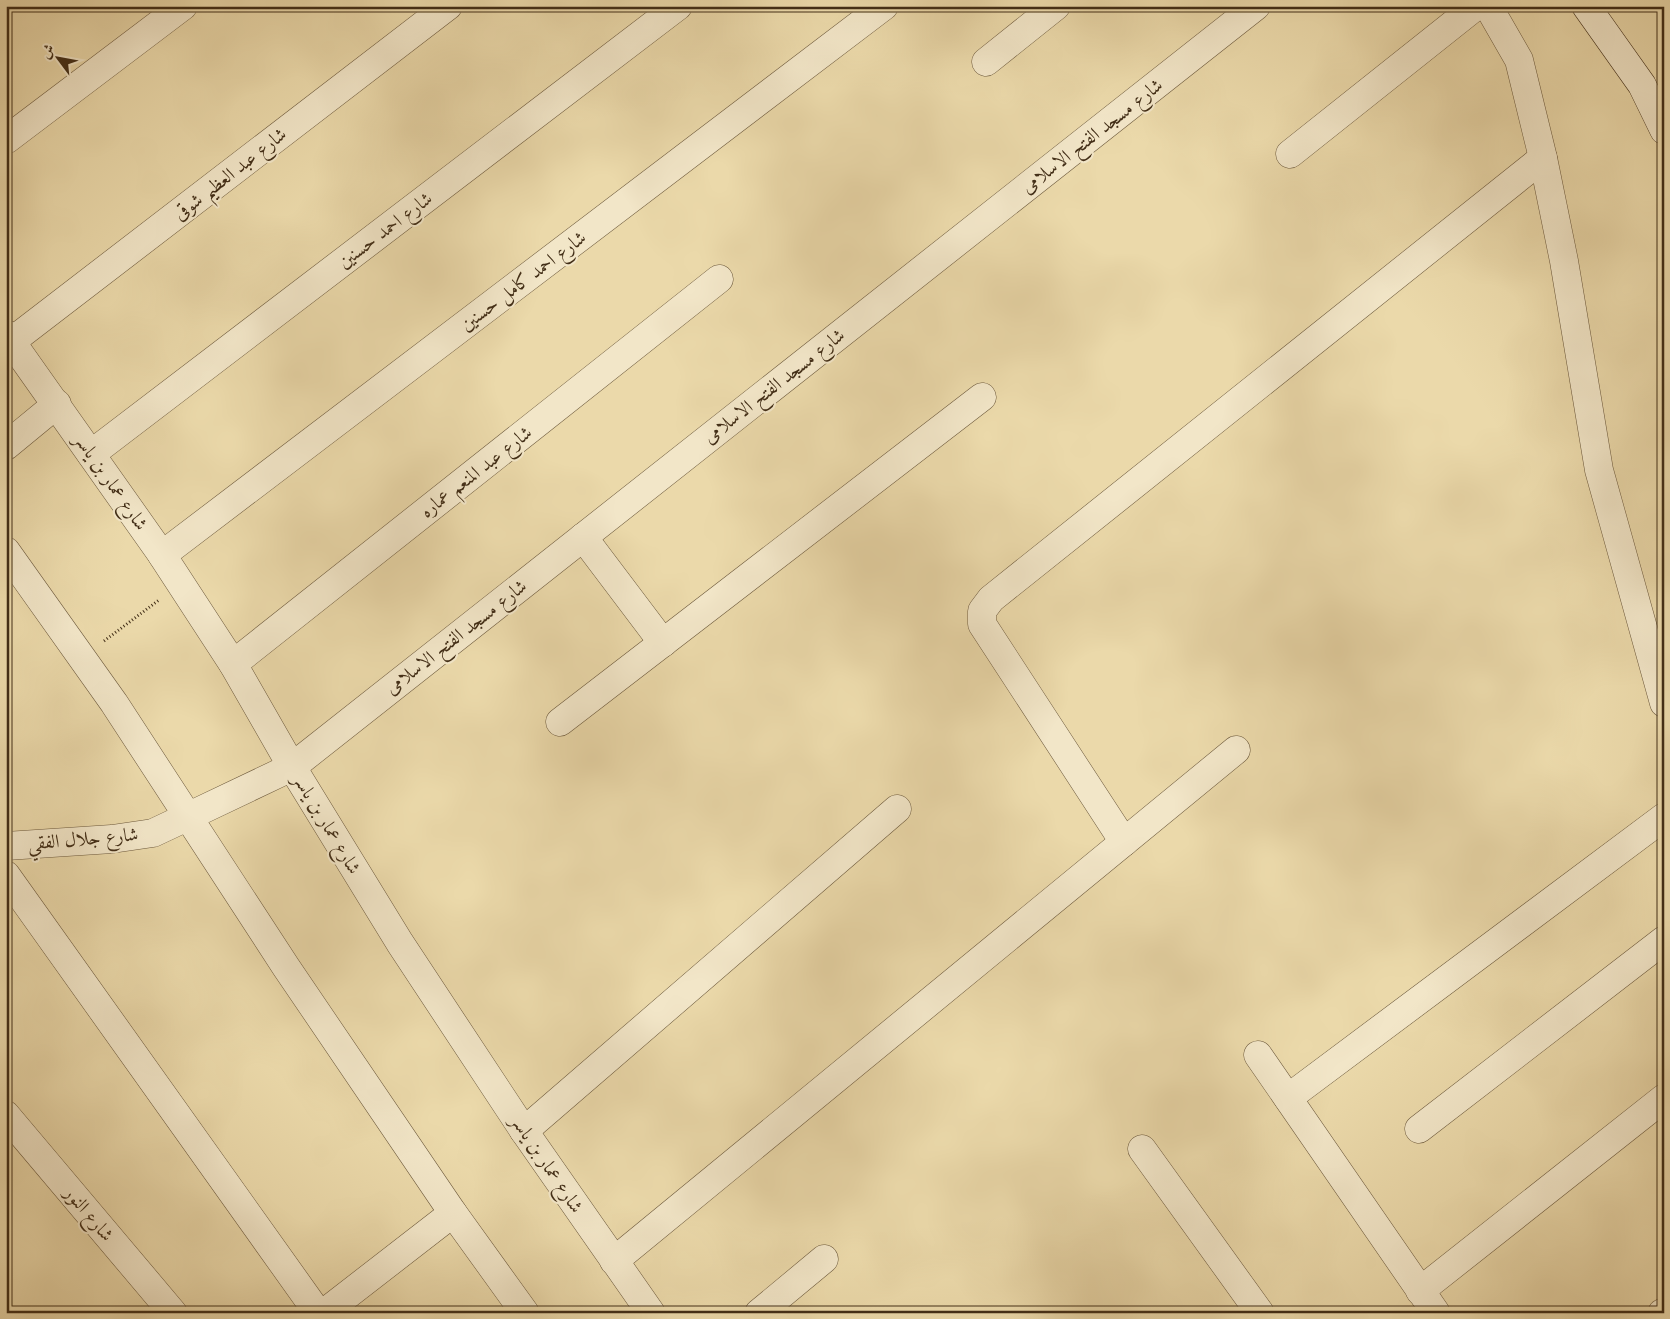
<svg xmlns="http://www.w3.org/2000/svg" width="1670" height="1319" font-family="Cardo,Amiri,serif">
	<rect width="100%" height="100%" fill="#ebd9aa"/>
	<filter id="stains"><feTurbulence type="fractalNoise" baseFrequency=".004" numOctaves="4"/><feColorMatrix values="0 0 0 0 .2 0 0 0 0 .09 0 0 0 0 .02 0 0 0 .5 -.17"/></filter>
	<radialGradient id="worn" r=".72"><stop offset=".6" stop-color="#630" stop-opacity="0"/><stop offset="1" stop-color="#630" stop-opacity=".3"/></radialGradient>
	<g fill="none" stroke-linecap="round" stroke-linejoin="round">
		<defs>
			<g id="minor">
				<polyline points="1488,6 1519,60 1543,158 1564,261 1599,470 1664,703"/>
				<polyline points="986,62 1056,6"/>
				<polyline points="6,140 183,6"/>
				<polyline points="1290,154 1476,6"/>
				<polyline points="12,341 448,6"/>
				<polyline points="91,454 678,6"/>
				<polyline points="583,537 663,643"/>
				<polyline points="162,555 884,6"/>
				<polyline points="233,664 719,279"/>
				<polyline points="560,722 982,397"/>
				<polyline points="292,767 1256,6"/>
				<polyline points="1124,842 982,624 982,611 991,599 1543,158"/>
				<polyline points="6,846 112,839 153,833 187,817"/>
				<polyline points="6,875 318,1313"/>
				<polyline points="1258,1055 1436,1313"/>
				<polyline points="1288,1098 1664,817"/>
				<polyline points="6,1115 173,1313"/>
				<polyline points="1419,1129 1664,940"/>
				<polyline points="524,1131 897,809"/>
				<polyline points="1142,1149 1260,1313"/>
				<polyline points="614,1261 1236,750"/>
				<polyline points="1420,1291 1664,1098"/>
				<polyline points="324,1313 453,1213"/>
				<polyline points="759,1313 824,1259"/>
				<polyline points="1662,1313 1664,1312"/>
			</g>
			<g id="tertiary">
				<polyline points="6,334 162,555 233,664 292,767 400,943 524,1131 651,1313"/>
				<polyline points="6,446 57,404"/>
				<polyline points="6,551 114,703 286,967 453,1213 525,1313"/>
				<polyline points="187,817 292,767"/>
			</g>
			<polyline id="secondary" points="1586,6 1642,85 1664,130"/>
		</defs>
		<use href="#minor" stroke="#6c593c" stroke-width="29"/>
		<use href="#tertiary" stroke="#6c593c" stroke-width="29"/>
		<use href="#secondary" stroke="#422e17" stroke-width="29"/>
		<polyline stroke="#422e17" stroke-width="3" stroke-dasharray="1 2.5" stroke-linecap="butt" points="104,641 159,600"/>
		<use href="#minor" stroke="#f2e6c8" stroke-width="28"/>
		<use href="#tertiary" stroke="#f2e6c8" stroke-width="28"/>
		<use href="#secondary" stroke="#f2e6c8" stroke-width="28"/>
	</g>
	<g text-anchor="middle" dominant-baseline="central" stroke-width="4" stroke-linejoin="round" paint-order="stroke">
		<g font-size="19" fill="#422e17" stroke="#f2e6c8">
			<text transform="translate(1092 136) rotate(-38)">شارع مسجد الفتح الاسلامى</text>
			<text transform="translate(230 174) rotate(-38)">شارع عبد العظيم شوقى</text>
			<text transform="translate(385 230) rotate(-37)">شارع احمد حسنين</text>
			<text transform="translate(523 281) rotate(-37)">شارع احمد كامل حسنين</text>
			<text transform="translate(774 386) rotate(-38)">شارع مسجد الفتح الاسلامى</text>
			<text transform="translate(476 472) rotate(-38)">شارع عبد المنعم عماره</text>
			<text transform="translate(111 482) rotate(55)">شارع عمار بن ياسر</text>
			<text transform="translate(456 637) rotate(-38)">شارع مسجد الفتح الاسلامى</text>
			<text transform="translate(327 824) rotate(59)">شارع عمار بن ياسر</text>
			<text transform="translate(83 839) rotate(-5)">شارع جلال الفقي</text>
			<text transform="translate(547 1164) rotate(56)">شارع عمار بن ياسر</text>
			<text transform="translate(89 1214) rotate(50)">شارع النور</text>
		</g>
	</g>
	<rect width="1670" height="1319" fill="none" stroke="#ebd9aa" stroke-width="25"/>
	<rect x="8" y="8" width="1655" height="1304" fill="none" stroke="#422e17" stroke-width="2.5"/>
	<rect x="12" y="12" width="1645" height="1294" fill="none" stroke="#422e17"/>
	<g transform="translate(58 58) rotate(302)" stroke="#f2e6c8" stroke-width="4" paint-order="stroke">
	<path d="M0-4L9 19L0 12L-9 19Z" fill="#422e17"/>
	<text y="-8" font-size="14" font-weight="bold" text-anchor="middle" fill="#422e17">ش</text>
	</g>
	<rect width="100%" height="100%" filter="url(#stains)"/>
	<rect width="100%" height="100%" fill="url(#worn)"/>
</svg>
